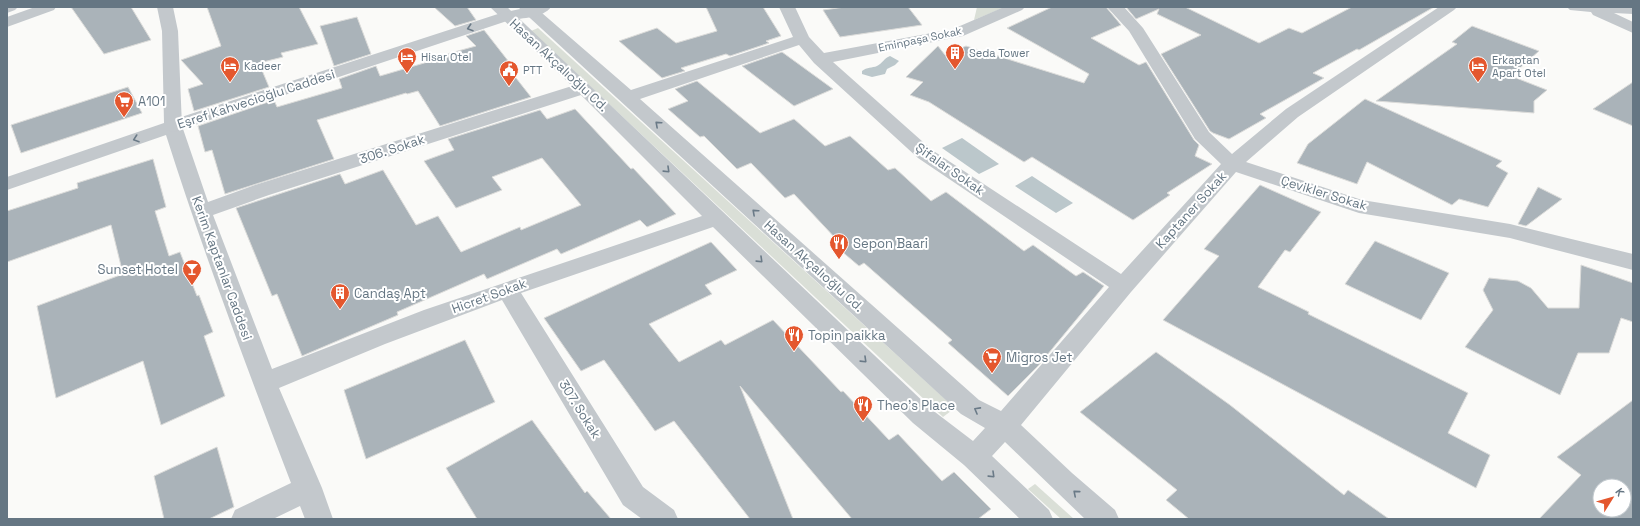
<svg xmlns="http://www.w3.org/2000/svg" width="1640" height="526" font-family="'Space Grotesk',sans-serif">
	<rect width="100%" height="100%" fill="#fafaf8"/>
	<g fill="#dadfd7">
		<polygon points="977,7 1005,7 974,20"/>
		<polygon points="538,28 955,408 943,417 531,31"/>
		<polygon points="1035,484 1074,519 1061,519 1028,489"/>
	</g>
	<g fill="#bbc7cb">
		<path d="M 890,56 L 899,61 L 895,65 L 887,69 L 885,74 L 872,77 L 862,74 L 862,71 C 867,67 872,68 877,66 C 883,63 884,58 890,56 Z"/>
		<polygon points="962,138 999,164 979,174 942,148"/>
		<polygon points="1032,176 1073,203 1056,213 1015,186"/>
	</g>
	<g fill="#aab3b9" stroke="#dcdcda" fill-rule="evenodd">
		<polygon points="71,7 131,7 151,40 104,54"/>
		<polygon points="207,7 299,7 318,44 281,53 283,57 259,63 269,87 194,111 188,89 203,84 181,60 221,46"/>
		<polygon points="434,7 467,7 476,20 455,26"/>
		<polygon points="706,7 763,7 781,36 766,41 769,43 730,56 726,54 681,68 685,71 662,78 619,41 657,28 676,43 717,31"/>
		<polygon points="845,7 908,7 922,25 840,37 823,10"/>
		<polygon points="1052,7 1106,7 1121,25 1091,38 1139,65 1146,62 1194,140 1199,145 1195,156 1212,164 1167,193 1170,195 1133,220 1032,157 1024,162 929,102 910,95 923,82 906,77 938,46 945,55 966,46 1084,83 1089,74 1007,28"/>
		<polygon points="1126,7 1185,7 1259,43 1289,28 1302,33 1352,7 1434,7 1359,50 1357,49 1313,73 1324,78 1260,114 1266,118 1229,139 1213,133 1210,131 1161,54 1201,35 1157,14 1159,9 1136,19"/>
		<polygon points="357,17 371,54 334,66 320,26"/>
		<polygon points="1472,26 1539,51 1511,76 1547,90 1534,101 1534,113 1376,101 1457,44 1452,42"/>
		<polygon points="484,30 509,62 505,64 531,97 440,126 418,91 407,94 406,93 317,120 334,159 225,194 212,150 205,152 198,126 274,100 277,107 342,88 339,79 376,66 380,76 448,56 447,54 476,46 466,36"/>
		<polygon points="782,52 833,89 794,106 742,66"/>
		<polygon points="697,81 760,133 794,119 825,146 850,136 888,170 895,168 931,201 946,192 1024,251 1033,245 1076,276 1083,272 1104,286 1038,366 1008,396 948,343 952,340 864,263 859,266 833,244 838,241 794,194 785,198 751,163 737,169 704,136 700,137 668,109 688,101 675,89"/>
		<polygon points="1633,82 1633,126 1593,109"/>
		<polygon points="128,87 142,113 21,153 11,125"/>
		<polygon points="1365,99 1502,161 1496,166 1508,173 1488,207 1459,199 1452,205 1367,162 1357,184 1297,163 1308,144"/>
		<polygon points="575,109 631,169 633,168 676,214 647,227 640,220 561,254 557,249 487,279 484,274 397,312 398,315 302,356 277,294 272,296 236,208 340,174 345,184 383,170 416,225 438,216 461,252 520,227 521,230 581,205 542,158 492,177 502,190 456,208 424,161 454,150 448,139 540,110 547,119"/>
		<polygon points="153,159 166,207 155,211 169,256 180,252 197,296 199,295 213,332 204,336 225,396 161,425 143,361 56,398 37,306 123,274 111,225 7,262 7,211 78,188 77,183"/>
		<polygon points="1260,185 1321,212 1290,252 1285,250 1258,287 1309,312 1308,314 1468,393 1448,433 1490,455 1476,488 1163,320 1219,256 1204,249"/>
		<polygon points="1538,187 1562,199 1526,226 1518,224"/>
		<polygon points="1375,241 1449,273 1421,320 1345,284"/>
		<polygon points="711,242 737,270 705,285 712,294 649,324 679,362 721,340 725,345 773,320 841,392 843,391 889,440 898,434 942,481 954,472 991,509 978,519 852,519 740,386 793,519 750,519 674,421 655,431 604,360 581,371 544,318"/>
		<polygon points="1581,265 1633,283 1633,322 1621,318 1609,353 1578,353 1560,395 1465,347 1493,310 1483,290 1489,278 1518,281 1531,288 1548,308 1579,308"/>
		<polygon points="465,340 495,402 366,459 344,390"/>
		<polygon points="1156,352 1230,405 1344,495 1348,490 1389,519 1189,519 1166,500 1177,490 1080,412"/>
		<path d="M 1633,400 L 1633,519 L 1539,519 L 1581,475 L 1557,457 ZM 1600,486 L 1624,486 L 1624,510 L 1600,510 Z"/>
		<polygon points="532,420 585,493 587,491 611,519 477,519 446,468"/>
		<polygon points="217,447 234,507 209,519 164,519 154,476"/>
	</g>
	<g fill="none" stroke-linecap="round" stroke-linejoin="round">
		<polygon fill="#c3c8cc" fill-rule="evenodd" points="35,7 56,7 54,10 7,27 7,17"/>
		<g fill="#c3c8cc" fill-rule="evenodd">
			<polygon points="7,7 18,7 15,10 7,13"/>
			<path d="M 157,7 L 173,7 L 178,31 L 182,126 L 208,202 L 255,185 L 572,86 L 490,7 L 507,7 L 931,409 L 973,441 L 985,428 L 961,414 L 518,7 L 535,7 L 631,90 L 793,37 L 779,7 L 795,7 L 809,37 L 824,53 L 953,29 L 1004,7 L 1025,7 L 1022,10 L 963,36 L 833,62 L 932,150 L 1121,274 L 1221,164 L 1195,139 L 1129,31 L 1107,7 L 1124,7 L 1143,28 L 1209,132 L 1232,154 L 1286,109 L 1439,7 L 1457,7 L 1454,10 L 1298,117 L 1246,162 L 1362,200 L 1510,224 L 1633,254 L 1633,270 L 1510,238 L 1359,213 L 1236,172 L 1131,292 L 1021,425 L 1072,473 L 1115,510 L 1119,519 L 1085,519 L 1005,442 L 992,456 L 1049,510 L 1053,519 L 1020,519 L 964,465 L 913,423 L 713,227 L 521,293 L 643,487 L 674,510 L 678,519 L 642,519 L 623,505 L 502,300 L 385,344 L 279,388 L 322,488 L 333,519 L 305,519 L 300,506 L 273,519 L 231,519 L 235,510 L 291,483 C 247,368 203,252 166,135 L 7,190 L 7,177 L 164,123 L 162,31 ZM 799,45 L 814,63 L 918,158 L 1109,287 L 1001,411 L 979,400 L 640,99 ZM 581,95 L 702,216 L 424,310 L 272,369 L 213,215 L 269,195 Z"/>
			<polygon points="1567,7 1633,7 1633,14 1614,13 1633,22 1633,33 1593,15 1591,12 1570,10"/>
		</g>
		<path fill="#c3c8cc" fill-rule="evenodd" d="M 530,7 L 551,7 C 543,18 522,18 510,20 L 180,130 L 173,132 L 166,130 L 164,126 L 166,122 L 501,13 Z"/>
	</g>
	<defs><path id="oneway-chevron" d="M-2-3.5L2.5 0L-2 3.5" fill="none" stroke-width="1.6" stroke-linecap="round" stroke-linejoin="round"/></defs>
	<g stroke="#6a7a87">
		<use href="#oneway-chevron" transform="translate(470 28) rotate(162)"/>
		<use href="#oneway-chevron" transform="translate(658 124) rotate(-138)"/>
		<use href="#oneway-chevron" transform="translate(136 139) rotate(161)"/>
		<use href="#oneway-chevron" transform="translate(667 170) rotate(44)"/>
		<use href="#oneway-chevron" transform="translate(755 212) rotate(-138)"/>
		<use href="#oneway-chevron" transform="translate(760 260) rotate(44)"/>
		<use href="#oneway-chevron" transform="translate(864 360) rotate(44)"/>
		<use href="#oneway-chevron" transform="translate(977 410) rotate(-151)"/>
		<use href="#oneway-chevron" transform="translate(992 475) rotate(44)"/>
		<use href="#oneway-chevron" transform="translate(1076 493) rotate(-139)"/>
	</g>
	<defs>
		<symbol id="building-pin" viewBox="-11 -11 22 30"><path d="M0 17L-7.5 6A9.5 9.5 0 1 1 7.5 6Z" fill="#e4572e" stroke="#fff"/><path d="M-4-6H4V6H1V3H-1V6H-4ZM-2.5-4.3h1.7v1.8h-1.7ZM.8-4.3h1.7v1.8H.8ZM-2.5-1h1.7V.8h-1.7ZM.8-1h1.7V.8H.8Z" fill="#fff"/></symbol>
		<symbol id="hotel-pin" viewBox="-11 -11 22 30"><path d="M0 17L-7.5 6A9.5 9.5 0 1 1 7.5 6Z" fill="#e4572e" stroke="#fff"/><path d="M-6-4.5h1.5V1H6V5H4.5V3h-9V5H-6ZM-4 0a1.8 1.8 0 1 1 3.6 0ZM.5 0V-2.5h3Q6-2.5 6 0Z" fill="#fff"/></symbol>
		<symbol id="civic-pin" viewBox="-11 -11 22 30"><path d="M0 17L-7.5 6A9.5 9.5 0 1 1 7.5 6Z" fill="#e4572e" stroke="#fff"/><path d="M-.6-6.5H3V-4.5H.6V-3L4-1V1h2V6H-6V1h2V-1L-.6-3ZM-1.2 2.5V6h2.4V2.5Z" fill="#fff"/></symbol>
		<symbol id="supermarket-pin" viewBox="-11 -11 22 30"><path d="M0 17L-7.5 6A9.5 9.5 0 1 1 7.5 6Z" fill="#e4572e" stroke="#fff"/><path d="M-6-5.5h2.5l.6 2H6L4.5 2H-2.5L-4.4-4H-6ZM-1.5 3.2a1.3 1.3 0 1 0 .1 0ZM3 3.2a1.3 1.3 0 1 0 .1 0Z" fill="#fff"/></symbol>
		<symbol id="restaurant-pin" viewBox="-11 -11 22 30"><path d="M0 17L-7.5 6A9.5 9.5 0 1 1 7.5 6Z" fill="#e4572e" stroke="#fff"/><path d="M-5-6h1v4h1v-4h1v4h1v-4h1v5L-1.5 .5V6h-2V.5L-5-1ZM5-6V6H3V1.5H1.5Q1.5-4 5-6Z" fill="#fff"/></symbol>
		<symbol id="bar-pin" viewBox="-11 -11 22 30"><path d="M0 17L-7.5 6A9.5 9.5 0 1 1 7.5 6Z" fill="#e4572e" stroke="#fff"/><path d="M-6-5H6L.8 .8V4.5H3.5V6h-7V4.5H-.8V.8Z" fill="#fff"/></symbol>
	</defs>
	<g fill-rule="evenodd">
		<use href="#building-pin" x="944" y="42" width="22" height="30"/>
		<use href="#hotel-pin" x="396" y="46" width="22" height="30"/>
		<use href="#hotel-pin" x="219" y="55" width="22" height="30"/>
		<use href="#hotel-pin" x="1467" y="55" width="22" height="30"/>
		<use href="#civic-pin" x="498" y="59" width="22" height="30"/>
		<use href="#supermarket-pin" x="113" y="90" width="22" height="30"/>
		<use href="#restaurant-pin" x="828" y="232" width="22" height="30"/>
		<use href="#bar-pin" x="181" y="258" width="22" height="30"/>
		<use href="#building-pin" x="329" y="282" width="22" height="30"/>
		<use href="#restaurant-pin" x="783" y="324" width="22" height="30"/>
		<use href="#supermarket-pin" x="981" y="346" width="22" height="30"/>
		<use href="#restaurant-pin" x="852" y="394" width="22" height="30"/>
	</g>
	<g text-anchor="middle" dominant-baseline="central" stroke-width="4" stroke-linejoin="round" paint-order="stroke">
		<g font-size="11" fill="#657683" stroke="#fff">
			<text transform="translate(920 39) rotate(-12)">Eminpaşa Sokak</text>
		</g>
		<g font-size="11" fill="#657683" stroke="#fff" text-anchor="start">
			<text x="969" y="53">Seda Tower</text>
			<text x="421" y="57">Hisar Otel</text>
			<text x="1492" y="60">Erkaptan<tspan x="1492" dy="13">Apart Otel</tspan></text>
			<text x="244" y="66">Kadeer</text>
			<text x="523" y="70">PTT</text>
		</g>
		<g font-size="13" fill="#657683" stroke="#fff">
			<text transform="translate(559 65) rotate(43)">Hasan Akçalıoğlu Cd.</text>
			<text transform="translate(256 99) rotate(-18)">Eşref Kahvecioğlu Caddesi</text>
			<text transform="translate(392 149) rotate(-18)">306. Sokak</text>
			<text transform="translate(950 169) rotate(35)">Şifalar Sokak</text>
			<text transform="translate(1324 193) rotate(17)">Çevikler Sokak</text>
			<text transform="translate(1191 210) rotate(-48)">Kaptaner Sokak</text>
			<text transform="translate(814 266) rotate(42)">Hasan Akçalıoğlu Cd.</text>
			<text transform="translate(222 268) rotate(70)">Kerim Kaptanlar Caddesi</text>
			<text transform="translate(489 296) rotate(-20)">Hicret Sokak</text>
			<text transform="translate(580 409) rotate(58)">307. Sokak</text>
		</g>
		<g font-size="13" fill="#657683" stroke="#fff" text-anchor="start">
			<text x="138" y="101">A101</text>
			<text x="853" y="243">Sepon Baari</text>
			<text x="178" y="269" text-anchor="end">Sunset Hotel</text>
			<text x="354" y="293">Candaş Apt</text>
			<text x="808" y="335">Topin paikka</text>
			<text x="1006" y="357">Migros Jet</text>
			<text x="877" y="405">Theo’s Place</text>
		</g>
	</g>
	<rect width="1640" height="526" fill="none" stroke="#657683" stroke-width="16"/>
	<g transform="translate(1612 498) rotate(53)"><circle r="19" fill="#ffffff" stroke="#c1c8cd"/>
	<path d="M0-3L7 15L0 10L-7 15Z" fill="#e4572e"/>
	<text y="-6" font-size="11" font-weight="bold" text-anchor="middle" fill="#657683">K</text>
	</g>
</svg>
